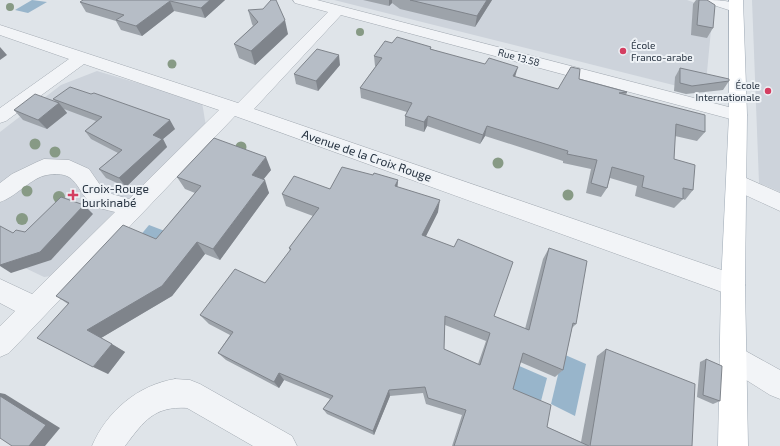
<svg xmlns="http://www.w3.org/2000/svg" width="780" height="446" font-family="'Exo 2',sans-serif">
	<rect width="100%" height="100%" fill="#dfe4e9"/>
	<g fill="#cdd3db">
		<polygon points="334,0 687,0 713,9 705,93"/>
		<polygon points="752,0 780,0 780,192 759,183"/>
		<polygon points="97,71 202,102 207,133 69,274 44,277 0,256 0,132 61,85"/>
	</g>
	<g fill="#98b5cb">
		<polygon points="32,0 47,2 28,13 15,10"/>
		<polygon points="149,225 170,233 161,246 139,237"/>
		<polygon points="563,354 586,364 575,416 551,404"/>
		<polygon points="517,365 547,378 541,401 511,389"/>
	</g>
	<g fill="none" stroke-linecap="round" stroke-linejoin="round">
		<defs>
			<g id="minor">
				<path d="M 293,0 L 317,0 L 744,111 L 747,115 L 744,119 L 738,121 L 341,15 L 254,109 L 742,277 L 745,285 L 742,293 L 733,296 L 235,116 L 9,353 L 0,357 L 0,326 L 15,311 L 0,303 L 0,279 L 32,294 L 115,212 C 108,210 95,208 90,203 C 75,187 76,170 47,175 C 32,177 16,197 0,202 L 0,183 L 12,174 L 37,162 L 44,159 L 69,160 L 89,169 L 105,192 L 129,199 L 219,110 L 84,64 L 6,121 L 0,123 L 0,108 L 69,59 L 0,35 L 0,25 L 238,103 L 328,12 L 295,3 Z"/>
				<path d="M 705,0 C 716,0 735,0 742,8 L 740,11 L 735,12 L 707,3 Z"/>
				<polygon points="737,174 780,193 780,211 730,188 727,182 730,176"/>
				<polygon points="733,344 780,370 780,399 770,395 724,366 720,357 724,348"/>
				<path d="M 175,379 L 190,380 L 200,384 L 292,436 L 297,446 L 253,446 L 187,408 C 154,406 144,421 125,446 L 92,446 C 107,411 138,385 175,379 Z"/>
			</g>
			<polygon id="major" points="729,0 743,0 747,115 745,285 748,446 718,446 721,285 729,115"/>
		</defs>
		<use href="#minor" stroke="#a4abb3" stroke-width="1"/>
		<use href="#major" stroke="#9ea9b5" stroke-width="1"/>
		<use href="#minor" fill="#f2f4f7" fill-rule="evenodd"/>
		<use href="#major" fill="#fff" fill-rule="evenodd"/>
	</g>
	<g fill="#879a85">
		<circle cx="10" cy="7" r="4"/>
		<circle cx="360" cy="32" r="4"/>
		<circle cx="172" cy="64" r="4.5"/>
		<circle cx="35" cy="144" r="5.5"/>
		<circle cx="241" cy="147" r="5.5"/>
		<circle cx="55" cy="152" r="5.5"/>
		<circle cx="498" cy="163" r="5.5"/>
		<circle cx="27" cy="191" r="5.5"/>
		<circle cx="568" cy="195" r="5.5"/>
		<circle cx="59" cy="197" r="6"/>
		<circle cx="22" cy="219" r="6"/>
	</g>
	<g fill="#9da3aa" fill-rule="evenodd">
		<polygon points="83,0 225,0 205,18 174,11 142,36 121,30 116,21 86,12 80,2"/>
		<polygon points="363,0 492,0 475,27 400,9 392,3 389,6"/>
		<polygon points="696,0 707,0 713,28 707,38 691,35 693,4"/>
		<polygon points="248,10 288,34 255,65 239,58 234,44 253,26 252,24"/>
		<polygon points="392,43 431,47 431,49 516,77 558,89 579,79 627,92 626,95 705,132 697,141 675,136 674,159 693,190 685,200 683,199 674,208 635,196 637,186 610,178 607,188 601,197 586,193 591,169 563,163 563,161 485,136 480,144 427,126 424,132 405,126 405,116 407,112 361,98 360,88 376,66 375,66 374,56"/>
		<polygon points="340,65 318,91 296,84 294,74"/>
		<polygon points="680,68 729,81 723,90 686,94 674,91 675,77"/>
		<polygon points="53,99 175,129 163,139 167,147 126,187 106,178 99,169 118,153 91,139 85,131 96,121 64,109 67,113 47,129 23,120 14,110 56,102"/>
		<polygon points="271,170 263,180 269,193 220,260 205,254 172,296 101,338 125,352 108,374 68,304 56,296 156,239 195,193 185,189 177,177"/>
		<path d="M 373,175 L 398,180 L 397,187 L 438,212 L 426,236 L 494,316 L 525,329 L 543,259 L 549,248 L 576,324 L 572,328 L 563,370 L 555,377 L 520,362 L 513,389 L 547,427 L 581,442 L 597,356 L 606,349 L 692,446 L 452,446 L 462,415 L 426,404 L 423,393 L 390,396 L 374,435 L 327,414 L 323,409 L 330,399 L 284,380 L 279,388 L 226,360 L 218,353 L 230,335 L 209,324 L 200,315 L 265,283 L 290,251 L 289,248 L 313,216 L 286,206 L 282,194 L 330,189 ZM 445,325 L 486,341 L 478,364 L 444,349 Z"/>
		<polygon points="706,359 720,401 713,404 697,397 700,362"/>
	</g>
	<g fill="#7f848b">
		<polygon points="210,0 225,0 205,18 201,8"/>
		<polygon points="389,0 392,0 392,3 389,6"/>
		<polygon points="487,0 492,0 475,27 477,16"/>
		<polygon points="170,1 174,11 142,36 136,26"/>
		<polygon points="285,20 288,34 255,65 251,51"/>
		<polygon points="0,47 7,55 0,60"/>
		<polygon points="339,55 340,65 318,91 316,81"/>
		<polygon points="518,67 515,77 513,76"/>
		<polygon points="59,103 67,113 47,129 38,120"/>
		<polygon points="428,116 427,126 424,132 424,122"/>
		<polygon points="170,120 175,129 163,139 167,147 126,187 119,178 153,135"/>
		<polygon points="487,126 485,136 480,144 483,135"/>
		<polygon points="266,157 271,170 257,187 252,175"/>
		<polygon points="265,180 269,193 220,260 213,249"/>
		<polygon points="398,180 397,192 395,186"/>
		<polygon points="440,200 438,212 421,246 422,235"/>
		<polygon points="84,205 93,214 51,260 11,273 0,266 0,265"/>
		<polygon points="197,242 205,254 172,296 101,338 87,330"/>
		<polygon points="112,344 125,352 108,374 93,367"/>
		<polygon points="279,373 284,380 279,388 274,382"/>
		<polygon points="389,390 390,396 374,435 373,431"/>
		<polygon points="0,393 5,394 60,428 45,446 29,446 0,396"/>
	</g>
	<g fill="#b6bdc6" stroke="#7f848b" fill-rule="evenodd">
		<polygon points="83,0 210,0 201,8 170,1 136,26 116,20 124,15 80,2"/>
		<polygon points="271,0 276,0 285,20 251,51 234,44 258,22 248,10 263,9"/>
		<polygon points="410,0 487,0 477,16"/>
		<polygon points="699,0 707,0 715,5 713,28 697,25"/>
		<polygon points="397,37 431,47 430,49 485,64 489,58 518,67 513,76 558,89 571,67 580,69 579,79 627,92 619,93 705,115 705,132 676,124 674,159 695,165 693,190 683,188 683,199 642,187 644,176 612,167 607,188 591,183 597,160 567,154 568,151 487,126 483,135 428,116 424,122 405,116 412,103 360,88 382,58 374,56 385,41 392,43"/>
		<polygon points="317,49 339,55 316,81 294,74"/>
		<polygon points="680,68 729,79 729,81 692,86 680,83"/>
		<polygon points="70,87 91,94 94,93 170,120 153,135 162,139 119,178 99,169 122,150 85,131 102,117 53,99"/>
		<polygon points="35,94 59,103 38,120 14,110"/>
		<polygon points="214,138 266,157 252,175 265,180 213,249 197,242 162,286 87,330 112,344 93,367 37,338 69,303 56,296 123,225 156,239 201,186 177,177"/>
		<path d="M 342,167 L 373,175 L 374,173 L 398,180 L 395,186 L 440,200 L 422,235 L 454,247 L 458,239 L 513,262 L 494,316 L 529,330 L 549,248 L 587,261 L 576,324 L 573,323 L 563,370 L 523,353 L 513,389 L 551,405 L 547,427 L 589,446 L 454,446 L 466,410 L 428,398 L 425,387 L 389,390 L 373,431 L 323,409 L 333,396 L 279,373 L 274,382 L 218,353 L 233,332 L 200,315 L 235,269 L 265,283 L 291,249 L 289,248 L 319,208 L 282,194 L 294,176 L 330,189 ZM 445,316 L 490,333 L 480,365 L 444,349 Z"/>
		<polygon points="61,197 84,205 40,252 0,265 0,226 13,233 16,230 25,232"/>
		<polygon points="606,349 695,384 692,446 590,446"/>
		<polygon points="706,359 722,366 720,401 703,395"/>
		<polygon points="0,396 46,425 29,446 12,446 0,438"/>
	</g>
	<g fill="#d43e61" stroke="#eef2f6" stroke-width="1.5">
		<circle cx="623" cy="51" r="4"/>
		<circle cx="768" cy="91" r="4"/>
		<path d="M71 189h4v4h4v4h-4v4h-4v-4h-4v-4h4z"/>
	</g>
	<g text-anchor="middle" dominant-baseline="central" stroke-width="4" stroke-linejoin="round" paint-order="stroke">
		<g font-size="10" fill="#273341" stroke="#eef2f6" text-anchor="start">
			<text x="631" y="45">École<tspan x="631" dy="12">Franco-arabe</tspan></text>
			<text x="760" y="85" text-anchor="end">École<tspan x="760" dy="12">Internationale</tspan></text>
		</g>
		<g font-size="10" fill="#273341" stroke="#eef2f6">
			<text transform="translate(519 57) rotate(15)">Rue 13.58</text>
		</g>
		<g font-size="12" fill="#273341" stroke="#eef2f6">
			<text transform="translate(367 155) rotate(19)">Avenue de la Croix Rouge</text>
		</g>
		<g font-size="12" fill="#273341" stroke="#eef2f6" text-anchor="start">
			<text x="82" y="188">Croix-Rouge<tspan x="82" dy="14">burkinabé</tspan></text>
		</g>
	</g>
</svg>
